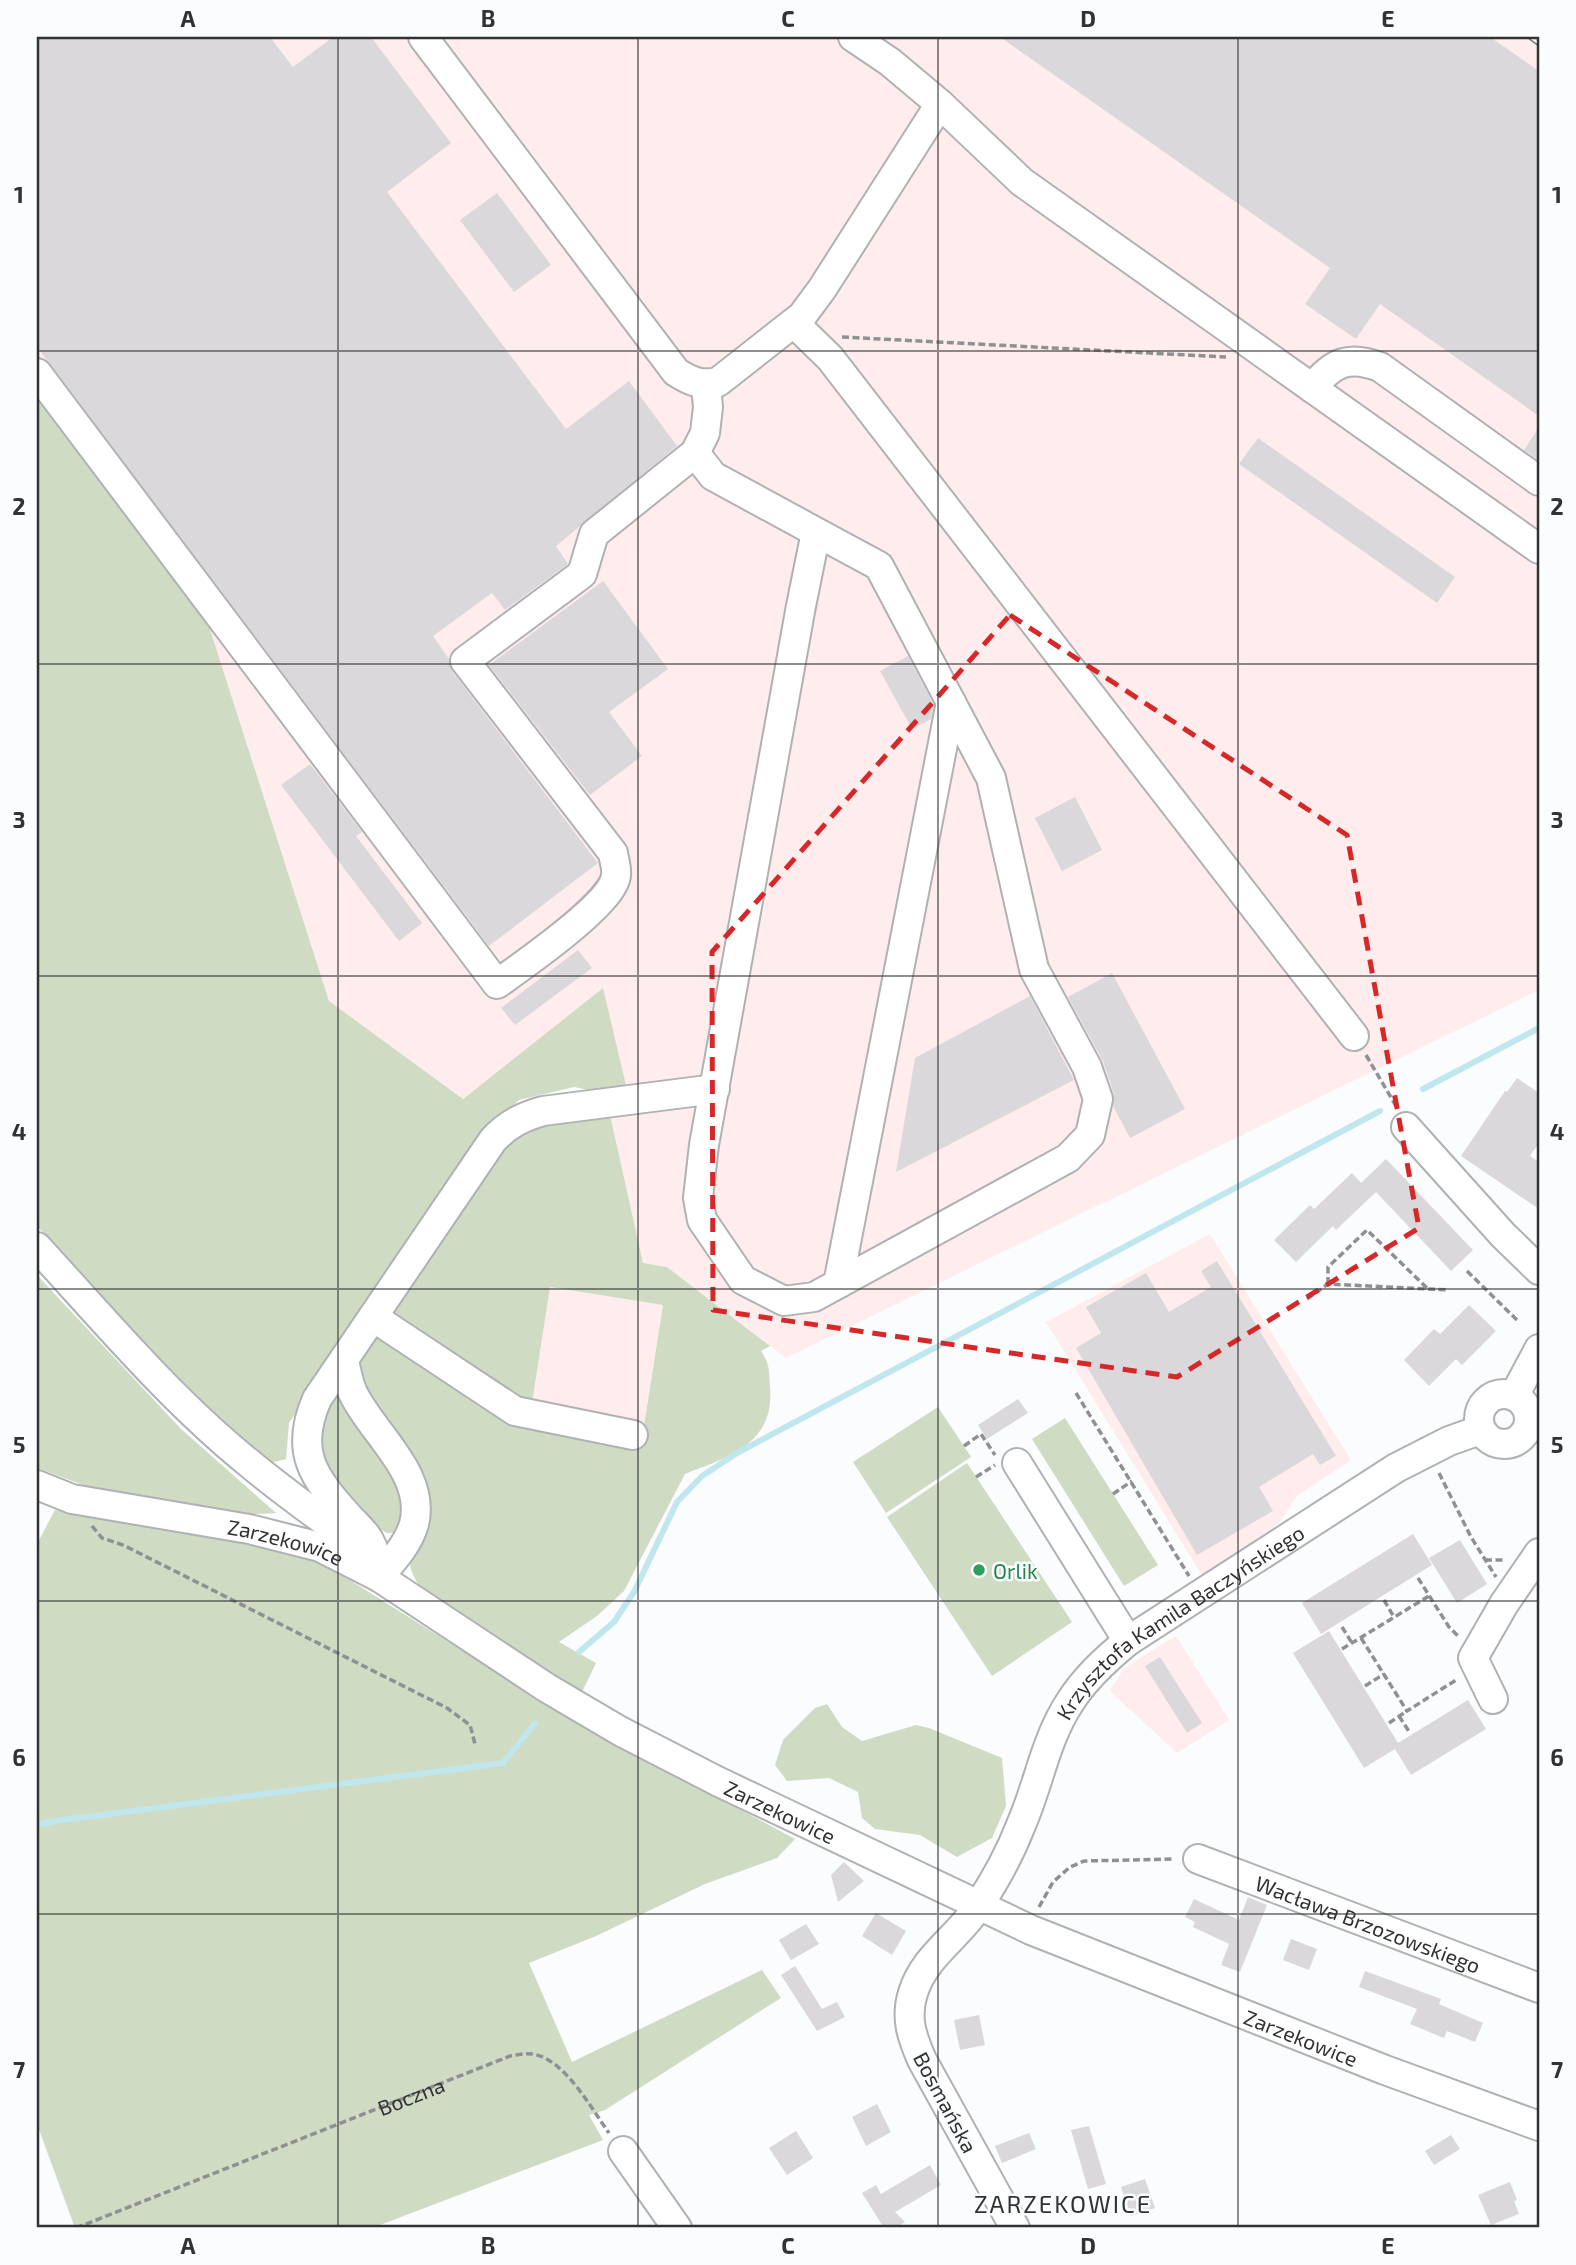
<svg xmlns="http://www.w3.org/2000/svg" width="1576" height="2265" font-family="'Exo 2',sans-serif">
	<rect width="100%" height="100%" fill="#fafcfe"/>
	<g fill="#feedec">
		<polygon points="37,37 1539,37 1539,990 786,1358 667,1267 643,1263 610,1115 603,988 463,1099 329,1001 208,623 37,397"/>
		<polygon points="1210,1234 1351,1460 1297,1496 1279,1523 1203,1577 1046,1322"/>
		<polygon points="550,1287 663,1305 641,1445 528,1427"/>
		<polygon points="1176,1636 1229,1720 1177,1753 1110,1691 1124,1668"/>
	</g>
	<g fill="#d0dbc3">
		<polygon points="37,397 208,623 329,1001 463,1099 603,988 628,1094 604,1093 574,1087 519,1100 496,1123 289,1423 286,1459 262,1465 203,1410 37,1226"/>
		<path d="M 610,1115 L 643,1263 L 667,1267 L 770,1346 L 761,1351 C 770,1365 769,1370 770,1387 C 775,1444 729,1457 685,1474 L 624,1591 L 597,1616 L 559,1642 L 596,1663 L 581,1694 L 419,1586 C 405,1561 408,1559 421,1535 L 361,1384 L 361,1356 L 371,1340 L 388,1336 L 508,1418 L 641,1445 L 663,1305 L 550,1287 L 532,1403 L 510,1402 L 395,1321 L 395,1307 L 507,1143 L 531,1127 Z"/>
		<polygon points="37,1275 181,1429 276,1513 243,1515 94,1489 37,1468"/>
		<path d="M 337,1390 C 355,1417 397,1466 404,1496 C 406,1509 404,1522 398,1533 L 387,1533 L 373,1525 L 321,1463 L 316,1423 Z"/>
		<polygon points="938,1407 971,1457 886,1513 853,1462"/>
		<polygon points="1065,1418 1158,1565 1124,1586 1032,1439"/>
		<polygon points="967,1463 1072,1622 992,1676 887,1517"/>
		<polygon points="55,1510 273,1545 329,1567 566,1716 795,1839 777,1858 705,1884 596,1936 529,1963 572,2062 762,1970 781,1998 605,2110 589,2115 603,2140 372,2228 75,2228 37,2124 37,1544"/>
		<polygon points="827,1704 842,1727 862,1741 916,1725 929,1728 1002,1758 1006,1806 992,1838 957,1857 920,1835 875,1829 862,1818 858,1792 829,1778 787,1781 775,1765 783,1740 815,1708"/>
	</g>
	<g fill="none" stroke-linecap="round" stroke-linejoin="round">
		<g stroke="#c1e7ee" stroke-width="6">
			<polyline points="1423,1089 1539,1028"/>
			<polyline points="579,1652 614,1622 634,1592 677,1502 702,1476 737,1453 1380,1111"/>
			<polyline points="37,1825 55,1821 503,1763 535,1723"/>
		</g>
	</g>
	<g fill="#dad8db">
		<polygon points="37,37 270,37 293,67 333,37 371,37 451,143 387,192 566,429 629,381 677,446 556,546 568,564 505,610 492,593 433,636 449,659 452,671 598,863 489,946 37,347"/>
		<polygon points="1000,37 1490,37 1539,71 1539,416 1380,304 1356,339 1305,304 1330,268"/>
		<polygon points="497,193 551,265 514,292 460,220"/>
		<polygon points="1539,427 1539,461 1524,450"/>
		<polygon points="1258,438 1455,577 1437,603 1239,464"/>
		<polygon points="603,581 668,669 609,712 642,756 590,795 489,665"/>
		<polygon points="908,656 934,705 931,719 912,729 880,671"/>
		<polygon points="310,764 362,832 356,836 422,923 399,941 281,785"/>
		<polygon points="1075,797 1102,850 1062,871 1035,818"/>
		<polygon points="578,950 592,968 515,1025 501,1008"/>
		<polygon points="1112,973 1185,1109 1130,1138 1113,1106 1114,1094 1103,1061 1068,997"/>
		<polygon points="1030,996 1074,1080 896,1172 915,1058"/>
		<polygon points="1517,1078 1539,1093 1539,1143 1530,1156 1539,1162 1539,1209 1461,1156 1505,1091 1507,1092"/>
		<polygon points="1386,1159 1473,1250 1451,1271 1376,1192 1336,1230 1333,1226 1296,1262 1274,1240 1310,1205 1314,1209 1352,1173 1361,1183"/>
		<polygon points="1217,1261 1336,1456 1320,1465 1313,1454 1259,1487 1273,1511 1197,1555 1076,1348 1101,1333 1086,1307 1146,1273 1169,1312 1211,1287 1201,1271"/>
		<polygon points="1469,1305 1496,1331 1462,1365 1456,1359 1429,1386 1404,1360 1434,1329 1440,1334"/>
		<polygon points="1018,1399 1028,1413 987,1439 978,1425"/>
		<polygon points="1413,1534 1432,1565 1321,1634 1302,1603"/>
		<polygon points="1460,1540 1487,1584 1457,1603 1429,1558"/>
		<polygon points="1329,1631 1398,1743 1468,1700 1486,1729 1411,1775 1395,1749 1364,1768 1293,1653"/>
		<polygon points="1160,1657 1202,1723 1187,1733 1145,1666"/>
		<polygon points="844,1862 864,1881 838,1902 831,1875"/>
		<polygon points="1248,1897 1267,1905 1240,1972 1221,1965 1229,1944 1193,1927 1195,1922 1185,1917 1194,1899 1239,1920"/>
		<polygon points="876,1913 906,1931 892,1955 862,1936"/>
		<polygon points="806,1924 819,1944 791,1960 779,1940"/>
		<polygon points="1291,1939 1317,1949 1309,1970 1283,1960"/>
		<polygon points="795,1966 822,2009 837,2002 845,2017 817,2031 781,1975"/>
		<polygon points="1365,1971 1441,1999 1439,2004 1483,2023 1475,2042 1447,2031 1444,2038 1410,2024 1417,2009 1359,1987"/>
		<polygon points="979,2015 985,2045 960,2050 954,2020"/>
		<polygon points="877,2104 891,2132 866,2146 852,2117"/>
		<polygon points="1089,2126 1106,2184 1088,2189 1071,2130"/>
		<polygon points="796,2131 813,2158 787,2175 769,2148"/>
		<polygon points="1029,2133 1036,2149 1002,2163 995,2146"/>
		<polygon points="1451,2135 1460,2149 1434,2165 1425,2151"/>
		<polygon points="930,2165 941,2185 895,2212 905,2222 895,2228 884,2228 862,2193 876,2185 881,2194"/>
		<polygon points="1145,2179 1155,2208 1131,2216 1121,2187"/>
		<polygon points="1510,2182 1517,2200 1514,2201 1519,2214 1491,2225 1478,2195"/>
	</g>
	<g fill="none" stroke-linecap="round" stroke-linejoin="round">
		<defs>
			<g id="minor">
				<path d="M 423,37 L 676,372 C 690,381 701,386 718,382 L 802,316 L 822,289 L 940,104"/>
				<polyline points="853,37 890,62 940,104 1022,182 1539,549"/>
				<polyline points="794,323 830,358 1354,1036"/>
				<path d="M 37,373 L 497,984 C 522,966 614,903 616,875 C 617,868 614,860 613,853 L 465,661 L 582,574 L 594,534 L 695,453 L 705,433 L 708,407 L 706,385"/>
				<path d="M 1312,388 C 1333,362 1349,355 1380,367 L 1539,481"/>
				<polyline points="695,453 713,476 816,532 801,606 704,1145 698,1198 702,1220 743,1280 784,1301 814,1297 1068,1158 1090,1135 1098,1099 1087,1067 1034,969 991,778 879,566 816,532"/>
				<polyline points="1406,1127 1503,1235 1539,1270"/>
				<path d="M 37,1247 C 104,1320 171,1400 249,1463 C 280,1489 314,1513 346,1537 L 352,1551"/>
				<polyline points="838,1284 951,702"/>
				<polyline points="373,1317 515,1411 633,1435"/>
				<path d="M 344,1360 C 346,1370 348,1381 352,1391 C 370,1432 427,1473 414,1524 C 408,1545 392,1561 379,1577"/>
				<circle cx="1504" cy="1419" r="25"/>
				<polyline points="1514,1396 1539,1349"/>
				<polyline points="1017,1463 1128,1641"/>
				<path id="s2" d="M 37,1485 L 72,1499 L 249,1529 L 320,1547 L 379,1577 L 547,1688 L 620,1731 L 717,1781 L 1031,1930 L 1385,2070 L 1539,2126"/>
				<path d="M 379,1577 C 377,1565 376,1552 369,1540 C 364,1531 355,1524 348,1516 C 313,1477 294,1451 317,1399 L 493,1140 C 508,1124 522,1117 543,1111 L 715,1089"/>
				<polyline points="1493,1699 1473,1658 1504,1604 1539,1553"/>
				<path id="s3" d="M 1198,1859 L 1539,1988"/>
				<polyline points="623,2151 677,2228"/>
				<path id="s4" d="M 1015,2228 L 922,2060 C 912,2037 905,2018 913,1993 C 924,1956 960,1936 979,1905 C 994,1882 1011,1851 1021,1825 C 1039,1784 1045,1740 1070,1702 C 1085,1678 1106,1659 1128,1641 L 1396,1468 L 1449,1441 L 1480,1430"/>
			</g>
		</defs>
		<use href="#minor" stroke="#b0b1b4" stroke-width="32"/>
		<g stroke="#8f9092" stroke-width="3.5" stroke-dasharray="7 3.5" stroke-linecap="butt">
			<polyline points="842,337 1226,357"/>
			<polyline points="1366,1055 1396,1106"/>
			<polyline points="1467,1271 1519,1322"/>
			<polyline points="1328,1284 1328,1267 1367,1230 1428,1289"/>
			<polyline points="1307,1299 1328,1284 1449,1290"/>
			<polyline points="1076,1393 1189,1576"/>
			<polyline points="964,1446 981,1434 995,1455"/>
			<polyline points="1439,1473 1471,1537 1496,1577"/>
			<polyline points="976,1477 995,1465"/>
			<polyline points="1113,1494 1132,1481"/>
			<polyline points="92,1526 102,1538 123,1545 447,1708 470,1725 475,1744"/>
			<polyline points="1485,1560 1504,1560"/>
			<polyline points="1418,1578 1449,1627 1459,1637"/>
			<polyline points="1384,1600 1394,1617"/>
			<polyline points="1342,1627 1352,1643"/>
			<polyline points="1361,1638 1407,1711 1456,1680"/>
			<polyline points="1342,1649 1429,1596"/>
			<polyline points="1365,1686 1384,1674"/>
			<polyline points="1399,1716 1410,1733"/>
			<polyline points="1389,1723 1407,1711"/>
			<polyline points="1039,1907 1053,1882 1070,1867 1084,1861 1174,1859"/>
			<path id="s1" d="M 76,2228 L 510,2056 C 517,2055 525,2053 532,2054 C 564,2058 591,2108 609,2133"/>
		</g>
		<use href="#minor" stroke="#fff" stroke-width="28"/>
		<defs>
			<polyline id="rail" points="1532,37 1539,42"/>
		</defs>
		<use href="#rail" stroke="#797a7b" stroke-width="8"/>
		<use href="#rail" stroke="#fafcfe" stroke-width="5" stroke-dasharray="16" stroke-linecap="butt"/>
	</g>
	<path fill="none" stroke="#d62828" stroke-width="5" stroke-dasharray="14 9" stroke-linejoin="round" d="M 1010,615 L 1347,835 L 1419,1228 L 1177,1377 L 713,1310 L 712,952 Z"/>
	<path fill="none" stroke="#313233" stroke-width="2" stroke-opacity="0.55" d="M 338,37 L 338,2228M 638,37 L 638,2228M 938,37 L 938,2228M 1238,37 L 1238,2228M 37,351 L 1539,351M 37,664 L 1539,664M 37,976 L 1539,976M 37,1289 L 1539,1289M 37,1601 L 1539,1601M 37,1914 L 1539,1914"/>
	<circle fill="#2e9e5b" stroke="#fafcfe" stroke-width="2.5" cx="979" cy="1570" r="7"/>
	<g text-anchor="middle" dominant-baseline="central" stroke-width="5" stroke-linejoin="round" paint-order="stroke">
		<g font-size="21" fill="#313233" stroke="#fafcfe">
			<text stroke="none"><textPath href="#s2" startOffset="256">Zarzekowice</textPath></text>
			<text stroke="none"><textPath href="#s4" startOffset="732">Krzysztofa Kamila Baczyńskiego</textPath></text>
			<text stroke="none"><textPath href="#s2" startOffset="822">Zarzekowice</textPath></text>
			<text stroke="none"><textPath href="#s3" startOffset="182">Wacława Brzozowskiego</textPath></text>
			<text stroke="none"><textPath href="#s2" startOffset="1390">Zarzekowice</textPath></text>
			<text stroke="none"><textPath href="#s1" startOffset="360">Boczna</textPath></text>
			<text transform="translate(946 2102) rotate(62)">Bosmańska</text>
		</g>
		<g font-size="21" fill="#27864d" stroke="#fafcfe" text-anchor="start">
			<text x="993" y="1570">Orlik</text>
		</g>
		<g font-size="24" letter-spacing="2" fill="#313233" stroke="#fafcfe">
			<text x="1063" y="2203">ZARZEKOWICE</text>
		</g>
	</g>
	<rect width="1576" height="2265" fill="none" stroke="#fafcfe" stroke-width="77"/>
	<rect x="38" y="38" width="1500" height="2188" fill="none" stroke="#313233" stroke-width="2.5"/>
	<g font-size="23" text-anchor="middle" font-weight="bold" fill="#313233">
		<text x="188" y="27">A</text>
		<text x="488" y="27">B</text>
		<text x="788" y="27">C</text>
		<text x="1088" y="27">D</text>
		<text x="1388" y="27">E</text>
		<text x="19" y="203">1</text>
		<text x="1557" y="203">1</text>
		<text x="19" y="515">2</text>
		<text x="1557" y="515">2</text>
		<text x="19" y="828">3</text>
		<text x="1557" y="828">3</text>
		<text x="19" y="1140">4</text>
		<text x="1557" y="1140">4</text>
		<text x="19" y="1453">5</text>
		<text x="1557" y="1453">5</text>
		<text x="19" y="1766">6</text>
		<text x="1557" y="1766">6</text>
		<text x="19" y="2078">7</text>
		<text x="1557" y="2078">7</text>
		<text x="188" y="2254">A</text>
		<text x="488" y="2254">B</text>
		<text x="788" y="2254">C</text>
		<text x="1088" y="2254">D</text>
		<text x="1388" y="2254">E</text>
	</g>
</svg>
